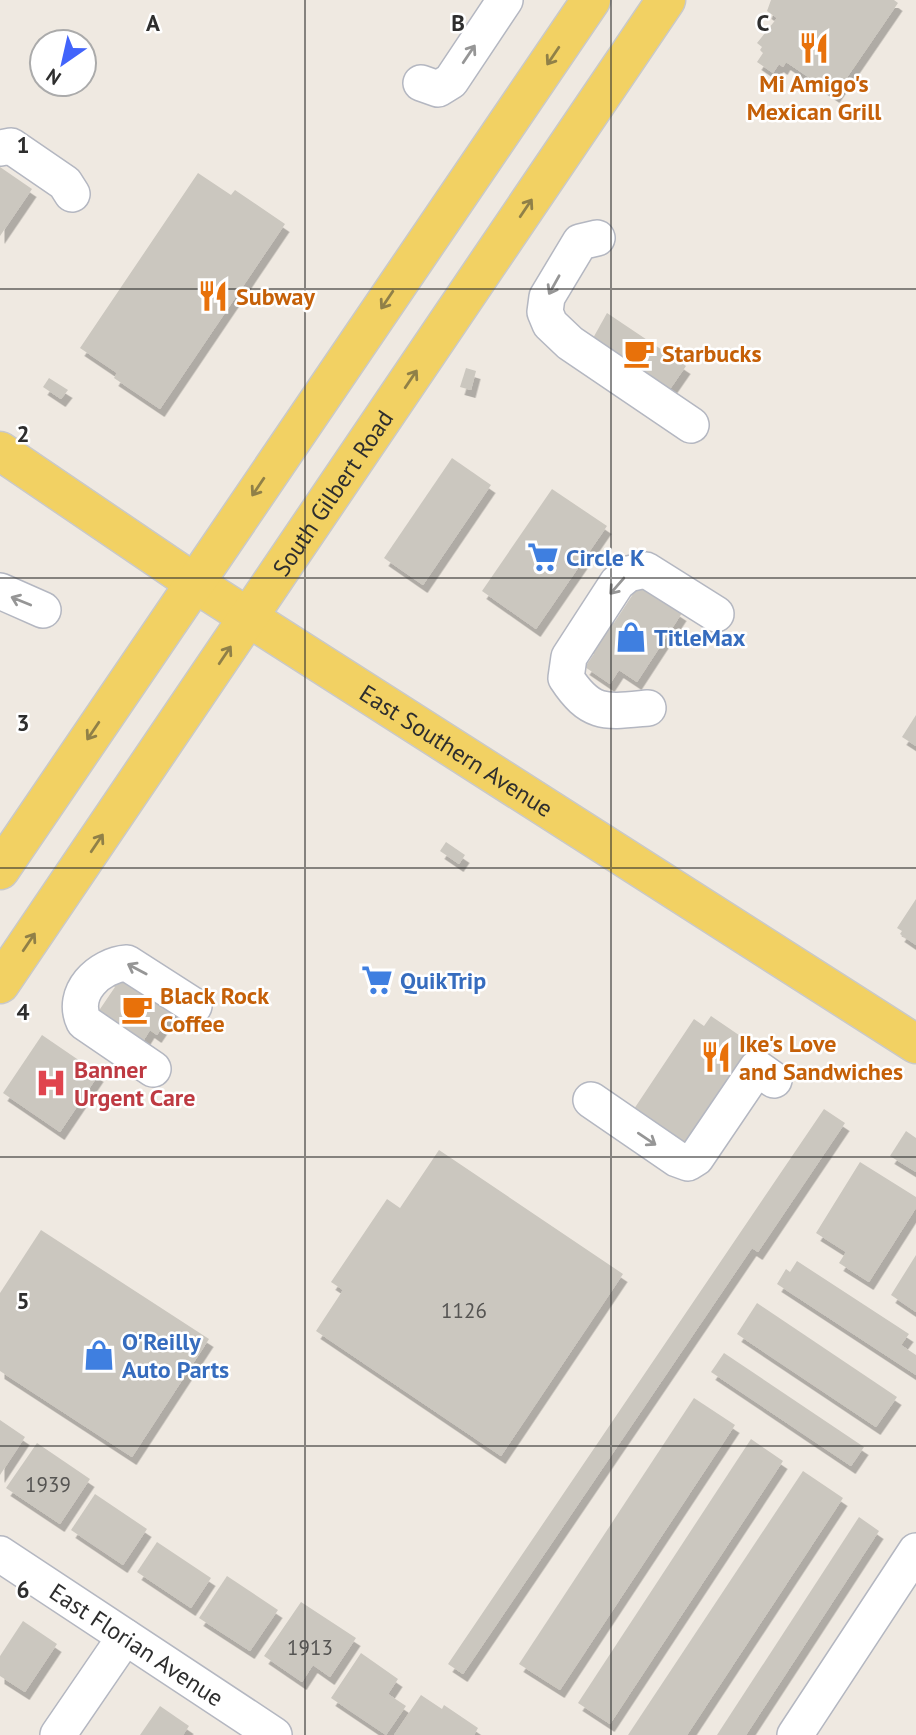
<svg xmlns="http://www.w3.org/2000/svg" width="916" height="1735" font-family="'PT Sans',sans-serif">
	<defs>
		<filter id="shadow"><feDropShadow dx="4.5" dy="8" stdDeviation="0" flood-color="#0004"/></filter>
	</defs>
	<rect width="100%" height="100%" fill="#efe9e1"/>
	<g fill="#cbc7bf" filter="url(#shadow)">
		<polygon points="771,0 894,0 898,3 835,95 786,62 783,67 779,64 773,73 757,62 763,53 760,50 762,47 757,43 777,18 767,11"/>
		<polygon points="0,167 32,189 0,236"/>
		<polygon points="198,173 231,195 235,190 285,224 160,409 114,378 117,373 80,348"/>
		<polygon points="607,313 686,366 668,392 592,340"/>
		<polygon points="466,368 476,371 471,390 460,387"/>
		<polygon points="49,378 68,390 61,399 43,387"/>
		<polygon points="452,458 491,485 423,585 384,558"/>
		<polygon points="552,489 607,526 536,629 482,591"/>
		<polygon points="639,585 682,613 637,682 619,670 610,684 585,667 594,654 587,650 607,619 614,623"/>
		<polygon points="916,715 916,746 902,737"/>
		<polygon points="446,842 465,855 459,864 440,851"/>
		<polygon points="916,899 916,945 900,934 902,931 897,928"/>
		<polygon points="117,973 177,1005 157,1035 150,1030 139,1048 98,1012 115,987 109,984"/>
		<polygon points="711,1016 755,1046 688,1146 630,1115 694,1019 704,1026"/>
		<polygon points="42,1035 99,1074 60,1132 3,1093"/>
		<polygon points="824,1109 845,1123 758,1252 752,1248 463,1674 448,1664"/>
		<polygon points="906,1131 916,1138 916,1172 890,1156"/>
		<polygon points="439,1150 623,1274 501,1456 316,1331 343,1290 331,1282 387,1199 400,1208"/>
		<polygon points="860,1162 916,1197 916,1208 869,1282 839,1263 846,1252 816,1233"/>
		<polygon points="41,1230 209,1339 132,1457 0,1371 0,1293"/>
		<polygon points="916,1255 916,1312 891,1295"/>
		<polygon points="797,1261 909,1334 901,1345 916,1355 916,1375 777,1284 786,1269 790,1272"/>
		<polygon points="757,1303 897,1397 876,1427 737,1334"/>
		<polygon points="724,1353 864,1447 851,1466 711,1372"/>
		<polygon points="694,1398 735,1425 560,1690 519,1664"/>
		<polygon points="0,1420 25,1437 0,1475"/>
		<polygon points="751,1439 783,1461 610,1724 578,1703"/>
		<polygon points="37,1443 90,1479 60,1524 6,1488"/>
		<polygon points="803,1471 843,1498 687,1735 628,1735"/>
		<polygon points="95,1494 147,1529 123,1565 71,1530"/>
		<polygon points="859,1517 879,1531 746,1735 717,1735"/>
		<polygon points="157,1542 211,1578 191,1608 137,1572"/>
		<polygon points="227,1576 278,1610 250,1651 199,1618"/>
		<polygon points="301,1602 356,1638 330,1677 313,1665 302,1682 264,1656"/>
		<polygon points="23,1621 57,1644 25,1692 0,1676 0,1656"/>
		<polygon points="361,1653 398,1679 388,1694 406,1706 386,1735 331,1698"/>
		<polygon points="421,1695 442,1709 444,1705 478,1728 474,1735 394,1735"/>
		<polygon points="160,1706 189,1726 183,1735 140,1735"/>
	</g>
	<g fill="none" stroke-linecap="round" stroke-linejoin="round">
		<defs>
			<g id="minor">
				<polyline points="421,83 438,89 451,81 505,0"/>
				<polyline points="0,148 11,146 65,183 72,194"/>
				<polyline points="597,238 580,242 547,297 545,312 550,324 570,343 691,425"/>
				<polyline points="0,591 43,610"/>
				<path d="M 648,708 C 606,712 591,716 566,678 L 569,657 L 617,583 L 628,574 L 646,570 L 716,614"/>
				<path d="M 153,1069 L 84,1022 C 70,993 99,965 127,963 L 194,1006"/>
				<polyline points="591,1100 677,1159 688,1163 696,1158 757,1068 774,1080"/>
				<path id="s1" d="M 0,1554 L 274,1735"/>
				<polyline points="58,1735 125,1637"/>
				<polyline points="795,1735 916,1551"/>
			</g>
			<g id="major">
				<path id="s2" d="M 0,451 L 193,582 L 916,1044"/>
				<polyline points="0,870 591,0"/>
				<path id="s3" d="M 0,984 L 666,0"/>
			</g>
		</defs>
		<use href="#minor" stroke="#b4b7c1" stroke-width="38"/>
		<use href="#major" stroke="#c9c9c9" stroke-width="41"/>
		<use href="#minor" stroke="#fff" stroke-width="35"/>
		<use href="#major" stroke="#f2d163" stroke-width="38"/>
	</g>
	<defs><path id="oneway-shaft" d="M-6 0H5M1.5-3L5.5 0L1.5 3" fill="none" stroke-width="1.6" stroke-linecap="round" stroke-linejoin="round" transform="scale(1.75)"/></defs>
	<g stroke="#969696">
		<use href="#oneway-shaft" transform="translate(469 54) rotate(-56)"/>
		<use href="#oneway-shaft" transform="translate(554 285) rotate(119)"/>
		<use href="#oneway-shaft" transform="translate(617 586) rotate(131)"/>
		<use href="#oneway-shaft" transform="translate(21 601) rotate(-158)"/>
		<use href="#oneway-shaft" transform="translate(137 969) rotate(-152)"/>
		<use href="#oneway-shaft" transform="translate(647 1139) rotate(34)"/>
	</g>
	<g stroke="#908048">
		<use href="#oneway-shaft" transform="translate(553 56) rotate(124)"/>
		<use href="#oneway-shaft" transform="translate(526 208) rotate(-56)"/>
		<use href="#oneway-shaft" transform="translate(387 300) rotate(124)"/>
		<use href="#oneway-shaft" transform="translate(411 379) rotate(-56)"/>
		<use href="#oneway-shaft" transform="translate(258 487) rotate(124)"/>
		<use href="#oneway-shaft" transform="translate(225 655) rotate(-56)"/>
		<use href="#oneway-shaft" transform="translate(93 731) rotate(124)"/>
		<use href="#oneway-shaft" transform="translate(97 843) rotate(-56)"/>
		<use href="#oneway-shaft" transform="translate(29 942) rotate(-56)"/>
	</g>
	<path fill="none" stroke="#2e2e2e" stroke-width="2" stroke-opacity="0.55" d="M 305,0 L 305,1735M 611,0 L 611,1735M 0,289 L 916,289M 0,578 L 916,578M 0,868 L 916,868M 0,1157 L 916,1157M 0,1446 L 916,1446"/>
	<defs>
		<symbol id="restaurant-bare" viewBox="-9 -9 18 18"><path d="M-5-6h1v4h1v-4h1v4h1v-4h1v5L-1.5 .5V6h-2V.5L-5-1ZM5-6V6H3V1.5H1.5Q1.5-4 5-6Z" fill="#e8710a" stroke="#fff" stroke-width="2.5" paint-order="stroke"/></symbol>
		<symbol id="cafe-bare" viewBox="-9 -9 18 18"><path d="M-5.5-4.5H6V0H3Q3 3.5 0 3.5H-2.5Q-5.5 3.5-5.5 0ZM3-3.2v2h1.7v-2ZM-6 4.5H4V6H-6Z" fill="#e8710a" stroke="#fff" stroke-width="2.5" paint-order="stroke"/></symbol>
		<symbol id="supermarket-bare" viewBox="-9 -9 18 18"><path d="M-6-5.5h2.5l.6 2H6L4.5 2H-2.5L-4.4-4H-6ZM-1.5 3.2a1.3 1.3 0 1 0 .1 0ZM3 3.2a1.3 1.3 0 1 0 .1 0Z" fill="#3f7fe0" stroke="#fff" stroke-width="2.5" paint-order="stroke"/></symbol>
		<symbol id="shop-bare" viewBox="-9 -9 18 18"><path d="M-5-2.5h2.3a2.7 3.5 0 0 1 5.4 0H5L5.5 6h-11ZM-1.5-2.5h3a1.5 2.3 0 0 0-3 0Z" fill="#3f7fe0" stroke="#fff" stroke-width="2.5" paint-order="stroke"/></symbol>
		<symbol id="hospital-bare" viewBox="-9 -9 18 18"><path d="M-5-5h3v3.5h4V-5h3V5h-3V1.5h-4V5h-3Z" fill="#e0444e" stroke="#fff" stroke-width="2.5" paint-order="stroke"/></symbol>
	</defs>
	<g fill-rule="evenodd">
		<use href="#restaurant-bare" x="792" y="26" width="44" height="44"/>
		<use href="#restaurant-bare" x="191" y="274" width="44" height="44"/>
		<use href="#cafe-bare" x="617" y="331" width="44" height="44"/>
		<use href="#supermarket-bare" x="521" y="535" width="44" height="44"/>
		<use href="#shop-bare" x="609" y="615" width="44" height="44"/>
		<use href="#supermarket-bare" x="355" y="958" width="44" height="44"/>
		<use href="#cafe-bare" x="115" y="987" width="44" height="44"/>
		<use href="#restaurant-bare" x="694" y="1035" width="44" height="44"/>
		<use href="#hospital-bare" x="29" y="1061" width="44" height="44"/>
		<use href="#shop-bare" x="77" y="1333" width="44" height="44"/>
	</g>
	<g text-anchor="middle" dominant-baseline="central" stroke-width="5" stroke-linejoin="round" paint-order="stroke">
		<g font-size="21" fill="#555452">
			<text x="464" y="1310">1126</text>
			<text x="48" y="1484">1939</text>
			<text x="310" y="1647">1913</text>
		</g>
		<g font-size="24" font-weight="bold" fill="#c56008" stroke="#fff" text-anchor="start">
			<text x="814" y="83" text-anchor="middle">Mi Amigo's<tspan x="814" dy="28">Mexican Grill</tspan></text>
			<text x="236" y="296">Subway</text>
			<text x="662" y="353">Starbucks</text>
			<text x="160" y="995">Black Rock<tspan x="160" dy="28">Coffee</tspan></text>
			<text x="739" y="1043">Ike's Love<tspan x="739" dy="28">and Sandwiches</tspan></text>
		</g>
		<g font-size="24" fill="#2e2e2e" stroke="#fff">
			<text stroke="none"><textPath href="#s3" startOffset="593">South Gilbert Road</textPath></text>
			<text stroke="none"><textPath href="#s2" startOffset="546">East Southern Avenue</textPath></text>
			<text stroke="none"><textPath href="#s1" startOffset="164">East Florian Avenue</textPath></text>
		</g>
		<g font-size="24" font-weight="bold" fill="#366cbe" stroke="#fff" text-anchor="start">
			<text x="566" y="557">Circle K</text>
			<text x="654" y="637">TitleMax</text>
			<text x="400" y="980">QuikTrip</text>
			<text x="122" y="1341">O'Reilly<tspan x="122" dy="28">Auto Parts</tspan></text>
		</g>
		<g font-size="24" font-weight="bold" fill="#be3a42" stroke="#fff" text-anchor="start">
			<text x="74" y="1069">Banner<tspan x="74" dy="28">Urgent Care</tspan></text>
		</g>
	</g>
	<g font-size="23" text-anchor="middle" font-weight="bold" fill="#2e2e2e" stroke="#fff" stroke-width="5" stroke-linejoin="round" paint-order="stroke">
		<text x="153" y="31">A</text>
		<text x="458" y="31">B</text>
		<text x="763" y="31">C</text>
		<text x="23" y="153">1</text>
		<text x="23" y="442">2</text>
		<text x="23" y="731">3</text>
		<text x="23" y="1020">4</text>
		<text x="23" y="1309">5</text>
		<text x="23" y="1598">6</text>
	</g>
	<g transform="translate(63 63) rotate(214)"><circle r="33" fill="#ffffff" stroke="#ababab" stroke-width="2"/>
	<path d="M0-5L12 26L0 18L-12 26Z" fill="#4264fb"/>
	<text y="-10" font-size="19" font-weight="bold" text-anchor="middle" fill="#2e2e2e">N</text>
	</g>
</svg>
